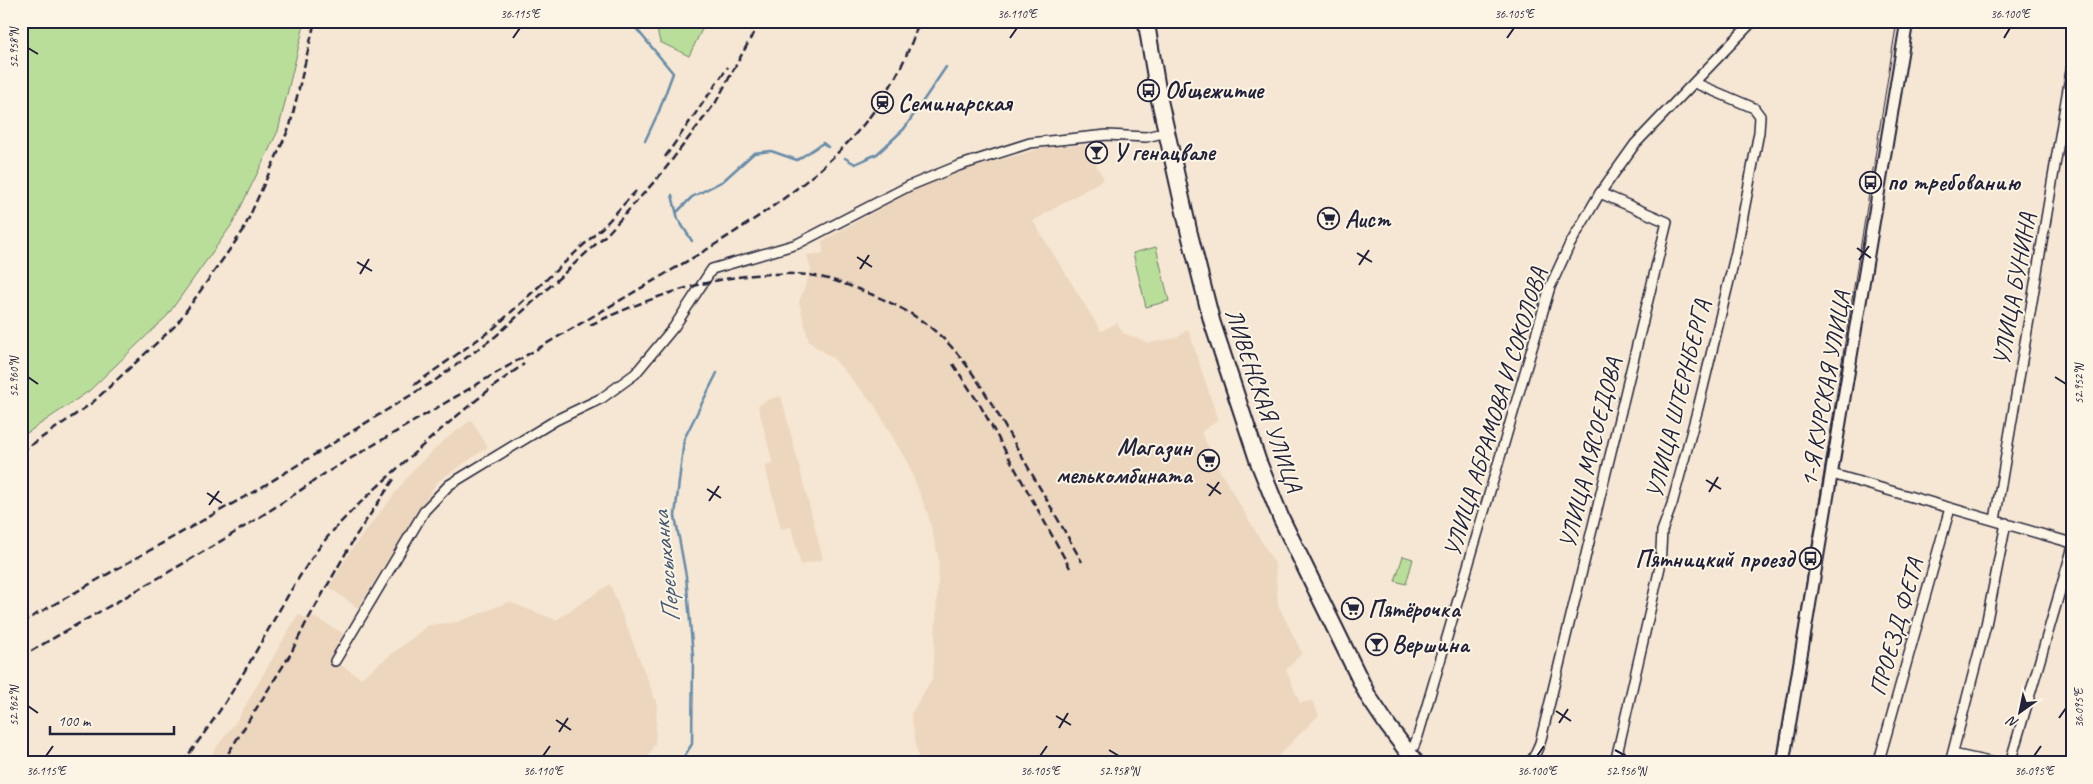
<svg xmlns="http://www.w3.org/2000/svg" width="2093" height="784" font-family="Caveat,sans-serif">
	<rect width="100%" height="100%" fill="#f5e7d3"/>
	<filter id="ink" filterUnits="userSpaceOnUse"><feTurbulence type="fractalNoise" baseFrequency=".02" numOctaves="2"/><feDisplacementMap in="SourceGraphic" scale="10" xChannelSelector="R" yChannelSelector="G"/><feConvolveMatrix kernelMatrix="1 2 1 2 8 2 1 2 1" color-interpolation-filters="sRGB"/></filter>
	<g filter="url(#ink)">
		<g fill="#edd6be">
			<polygon points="1085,145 1104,179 1033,221 1101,331 1117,323 1123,333 1149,343 1171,339 1178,337 1188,329 1218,420 1201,432 1221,473 1275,564 1278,605 1302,653 1286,670 1300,703 1312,701 1319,715 1271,763 919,763 911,714 933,677 939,560 928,515 908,464 875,406 834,359 809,342 799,302 811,270 807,255 823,253 822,241 914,190 954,173 1043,148"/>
			<polygon points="781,396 823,559 801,565 791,527 781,529 765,466 773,464 758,406 769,399"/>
			<polygon points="471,420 488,447 437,482 358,608 329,587 351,550 414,469 442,442"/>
			<polygon points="610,584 657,704 655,743 645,763 205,763 237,720 298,614 309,620 312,616 343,633 331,659 361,678 429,625 458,622 509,602 556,620"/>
		</g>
		<g fill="#b9de99" stroke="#6e806a">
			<polygon points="21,21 305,21 278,131 233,223 167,316 89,391 21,437"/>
			<polygon points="655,21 706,21 689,56 660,42"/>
			<polygon points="1156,247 1169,301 1146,307 1133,253"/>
			<polygon points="1403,556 1413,559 1406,584 1395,581"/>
		</g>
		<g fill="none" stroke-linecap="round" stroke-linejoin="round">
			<g stroke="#668baa" stroke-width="2.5">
				<polyline points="630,21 673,73 659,111 645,141"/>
				<polyline points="845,158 855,164 877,154 904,129 946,67"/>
				<polyline points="672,195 678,219 692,241"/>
				<polyline points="677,212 692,197 723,181 754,153 771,151 797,160 823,143 828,147"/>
				<polyline points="680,763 692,744 693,656 686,576 675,516 684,439 717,373"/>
			</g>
			<defs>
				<g id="minor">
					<polyline points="1832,474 2072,543"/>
					<polyline points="1995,520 2072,65"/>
					<polyline points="335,661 425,510 449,485 556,420 602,398 635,374 674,327 712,269 797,244 909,186 958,166 1030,143 1107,135 1146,137 1167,132"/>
					<polyline points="1407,752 1414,746 1418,736 1550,287 1569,246 1600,193 1635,144 1753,21"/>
					<polyline points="1953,754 1994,763"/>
					<polyline points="1880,757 1950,508"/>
					<polyline points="1531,763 1540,743 1667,222 1600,193"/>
					<polyline points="1615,763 1660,567 1662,531 1672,504 1698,408 1736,252 1759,132 1760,116 1754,108 1695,83"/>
					<polyline points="1950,763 1986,625 2006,523"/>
					<polyline points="2010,763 2072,550"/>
				</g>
				<polyline id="tertiary" points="1783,763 1907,21"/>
				<polyline id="primary" points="1146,21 1159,98 1189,232 1212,322 1258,461 1281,518 1368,696 1388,726 1416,763"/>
			</defs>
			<use href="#minor" stroke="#22223b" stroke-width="12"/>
			<use href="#tertiary" stroke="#22223b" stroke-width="15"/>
			<use href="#primary" stroke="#22223b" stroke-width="19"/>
			<use href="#minor" stroke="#fcf5e5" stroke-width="9"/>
			<use href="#tertiary" stroke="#fcf5e5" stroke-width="11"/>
			<use href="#primary" stroke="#fcf5e5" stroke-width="15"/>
			<polyline stroke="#22223b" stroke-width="1" points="1777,763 1897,21"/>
			<g stroke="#22223b" stroke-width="2.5" stroke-dasharray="8 4" stroke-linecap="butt">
				<polyline points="665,157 728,67"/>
				<path d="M 590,325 C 659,293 731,268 808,275 C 829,277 853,287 873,295 C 909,310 936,327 961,358 C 981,383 997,413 1013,441 C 1036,481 1059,521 1082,562"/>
				<polyline points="953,364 980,405 1070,568"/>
				<polyline points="414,385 494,328 604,226 636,191"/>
				<polyline points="21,452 92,403 176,325 243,231 290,126 315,21"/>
				<polyline points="21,623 262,487 437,379 496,336 609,232 662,173 716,102 760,21"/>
				<path d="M 21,657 C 123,597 228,542 324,474 L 706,250 C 800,192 885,132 919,21"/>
				<path d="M 182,763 C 202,737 221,710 238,682 C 264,639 287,593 316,552 C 336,524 362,501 387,478 C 430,438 476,398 524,364"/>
				<polyline points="222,763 290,655 306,623 355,537 394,479"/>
			</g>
		</g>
	</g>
	<path fill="none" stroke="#22223b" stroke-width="2" d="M 513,38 L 520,28M 1010,38 L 1017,28M 1507,38 L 1514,28M 2004,38 L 2010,28M 28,48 L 38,54M 1857,248 L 1871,258M 1357,253 L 1372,262M 857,257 L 872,267M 1859,260 L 1869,246M 357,262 L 372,271M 1359,265 L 1369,250M 860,269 L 869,255M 360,274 L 369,259M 28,377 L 38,384M 2055,377 L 2066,384M 1706,480 L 1721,489M 1207,484 L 1221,494M 707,489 L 721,498M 1709,492 L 1718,477M 207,493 L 222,503M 1209,496 L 1219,482M 709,501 L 719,486M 209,505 L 219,491M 28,706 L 38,713M 1556,711 L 1571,721M 1056,716 L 1071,725M 2059,718 L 2066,708M 556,720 L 571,730M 1559,723 L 1568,709M 1059,728 L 1068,713M 559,732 L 568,718M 1109,750 L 1119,756M 1615,750 L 1626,756M 46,756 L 53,746M 543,756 L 550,746M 1040,756 L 1047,746M 1537,756 L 1544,746M 2034,756 L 2041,746"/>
	<defs>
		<symbol id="bus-ring" viewBox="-11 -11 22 22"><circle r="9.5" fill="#fcf5e5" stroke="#22223b" stroke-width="1.5"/><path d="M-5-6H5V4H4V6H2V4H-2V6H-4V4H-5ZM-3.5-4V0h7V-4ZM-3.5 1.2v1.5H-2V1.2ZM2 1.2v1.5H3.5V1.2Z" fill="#22223b"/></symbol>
		<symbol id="station-ring" viewBox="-11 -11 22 22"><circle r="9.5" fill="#fcf5e5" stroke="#22223b" stroke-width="1.5"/><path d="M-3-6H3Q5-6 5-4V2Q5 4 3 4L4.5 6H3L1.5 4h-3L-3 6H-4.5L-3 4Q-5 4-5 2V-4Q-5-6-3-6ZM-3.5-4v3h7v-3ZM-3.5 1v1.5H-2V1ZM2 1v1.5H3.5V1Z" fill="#22223b"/></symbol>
		<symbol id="bar-ring" viewBox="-11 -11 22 22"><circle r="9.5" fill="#fcf5e5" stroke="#22223b" stroke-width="1.5"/><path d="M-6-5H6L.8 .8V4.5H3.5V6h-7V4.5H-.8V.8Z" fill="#22223b"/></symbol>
		<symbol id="supermarket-ring" viewBox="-11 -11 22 22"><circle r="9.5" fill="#fcf5e5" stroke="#22223b" stroke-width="1.5"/><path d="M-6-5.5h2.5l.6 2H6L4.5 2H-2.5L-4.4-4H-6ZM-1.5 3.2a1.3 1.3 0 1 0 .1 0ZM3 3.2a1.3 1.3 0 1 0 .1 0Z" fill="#22223b"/></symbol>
	</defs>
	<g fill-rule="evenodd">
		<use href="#bus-ring" x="1136" y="78" width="25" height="25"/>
		<use href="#station-ring" x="870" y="90" width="25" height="25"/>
		<use href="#bar-ring" x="1084" y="140" width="25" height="25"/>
		<use href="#bus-ring" x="1858" y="170" width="25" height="25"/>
		<use href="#supermarket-ring" x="1316" y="206" width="25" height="25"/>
		<use href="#supermarket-ring" x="1196" y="448" width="25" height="25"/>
		<use href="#bus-ring" x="1798" y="546" width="25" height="25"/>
		<use href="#supermarket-ring" x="1340" y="596" width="25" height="25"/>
		<use href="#bar-ring" x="1364" y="632" width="25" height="25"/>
	</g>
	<g text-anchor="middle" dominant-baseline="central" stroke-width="4" stroke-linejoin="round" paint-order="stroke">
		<g font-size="24" font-weight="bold" fill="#22223b" stroke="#fcf5e5" text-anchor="start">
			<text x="1165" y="90">Общежитие</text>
			<text x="898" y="103">Семинарская</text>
			<text x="1113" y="152">У генацвале</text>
			<text x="1887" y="182">по требованию</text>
			<text x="1345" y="219">Аист</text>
			<text x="1192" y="447" text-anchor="end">Магазин<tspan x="1192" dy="28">мелькомбината</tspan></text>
			<text x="1794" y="559" text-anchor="end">Пятницкий проезд</text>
			<text x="1368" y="609">Пятёрочка</text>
			<text x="1392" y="644">Вершина</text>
		</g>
		<g font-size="24" fill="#22223b" stroke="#fcf5e5">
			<text transform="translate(2014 289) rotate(-80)">УЛИЦА БУНИНА</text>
			<text transform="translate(1825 389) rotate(-80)">1-Я КУРСКАЯ УЛИЦА</text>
			<text transform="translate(1678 399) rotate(-76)">УЛИЦА ШТЕРНБЕРГА</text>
			<text transform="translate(1264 400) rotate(71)">ЛИВЕНСКАЯ УЛИЦА</text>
			<text transform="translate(1495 412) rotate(-73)">УЛИЦА АБРАМОВА И СОКОЛОВА</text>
			<text transform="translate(1590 453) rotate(-76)">УЛИЦА МЯСОЕДОВА</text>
			<text transform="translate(1896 627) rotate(-74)">ПРОЕЗД ФЕТА</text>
		</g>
		<g font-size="25" font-style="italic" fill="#445772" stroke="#fcf5e5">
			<text transform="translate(666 567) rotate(-96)">Пересыханка</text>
		</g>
	</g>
	<rect width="2093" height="784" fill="none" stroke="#fcf5e5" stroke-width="55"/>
	<g transform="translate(2020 712) rotate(213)" stroke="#fcf5e5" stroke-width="4" paint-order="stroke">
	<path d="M0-4L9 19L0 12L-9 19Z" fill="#22223b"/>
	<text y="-8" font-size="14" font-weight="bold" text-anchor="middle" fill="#22223b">N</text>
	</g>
	<path d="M50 726v8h124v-8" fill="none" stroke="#22223b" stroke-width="2.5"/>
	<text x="58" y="726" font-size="15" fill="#22223b" stroke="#fcf5e5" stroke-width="4" paint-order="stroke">100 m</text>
	<rect x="28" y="28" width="2038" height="728" fill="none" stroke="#22223b" stroke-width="2"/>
	<g font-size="12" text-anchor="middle" fill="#22223b">
		<text x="520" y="18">36.115°E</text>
		<text x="1017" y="18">36.110°E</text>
		<text x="1514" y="18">36.105°E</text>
		<text x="2010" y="18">36.100°E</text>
		<text transform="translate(14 48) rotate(-90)" y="4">52.958°N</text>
		<text transform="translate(14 377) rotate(-90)" y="4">52.960°N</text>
		<text transform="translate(2079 384) rotate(-90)" y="4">52.952°N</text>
		<text transform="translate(14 706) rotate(-90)" y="4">52.962°N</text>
		<text transform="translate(2079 708) rotate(-90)" y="4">36.095°E</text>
		<text x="46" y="775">36.115°E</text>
		<text x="543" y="775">36.110°E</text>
		<text x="1040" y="775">36.105°E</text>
		<text x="1119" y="775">52.958°N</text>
		<text x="1537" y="775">36.100°E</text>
		<text x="1626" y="775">52.956°N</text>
		<text x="2034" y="775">36.095°E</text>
	</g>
</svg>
